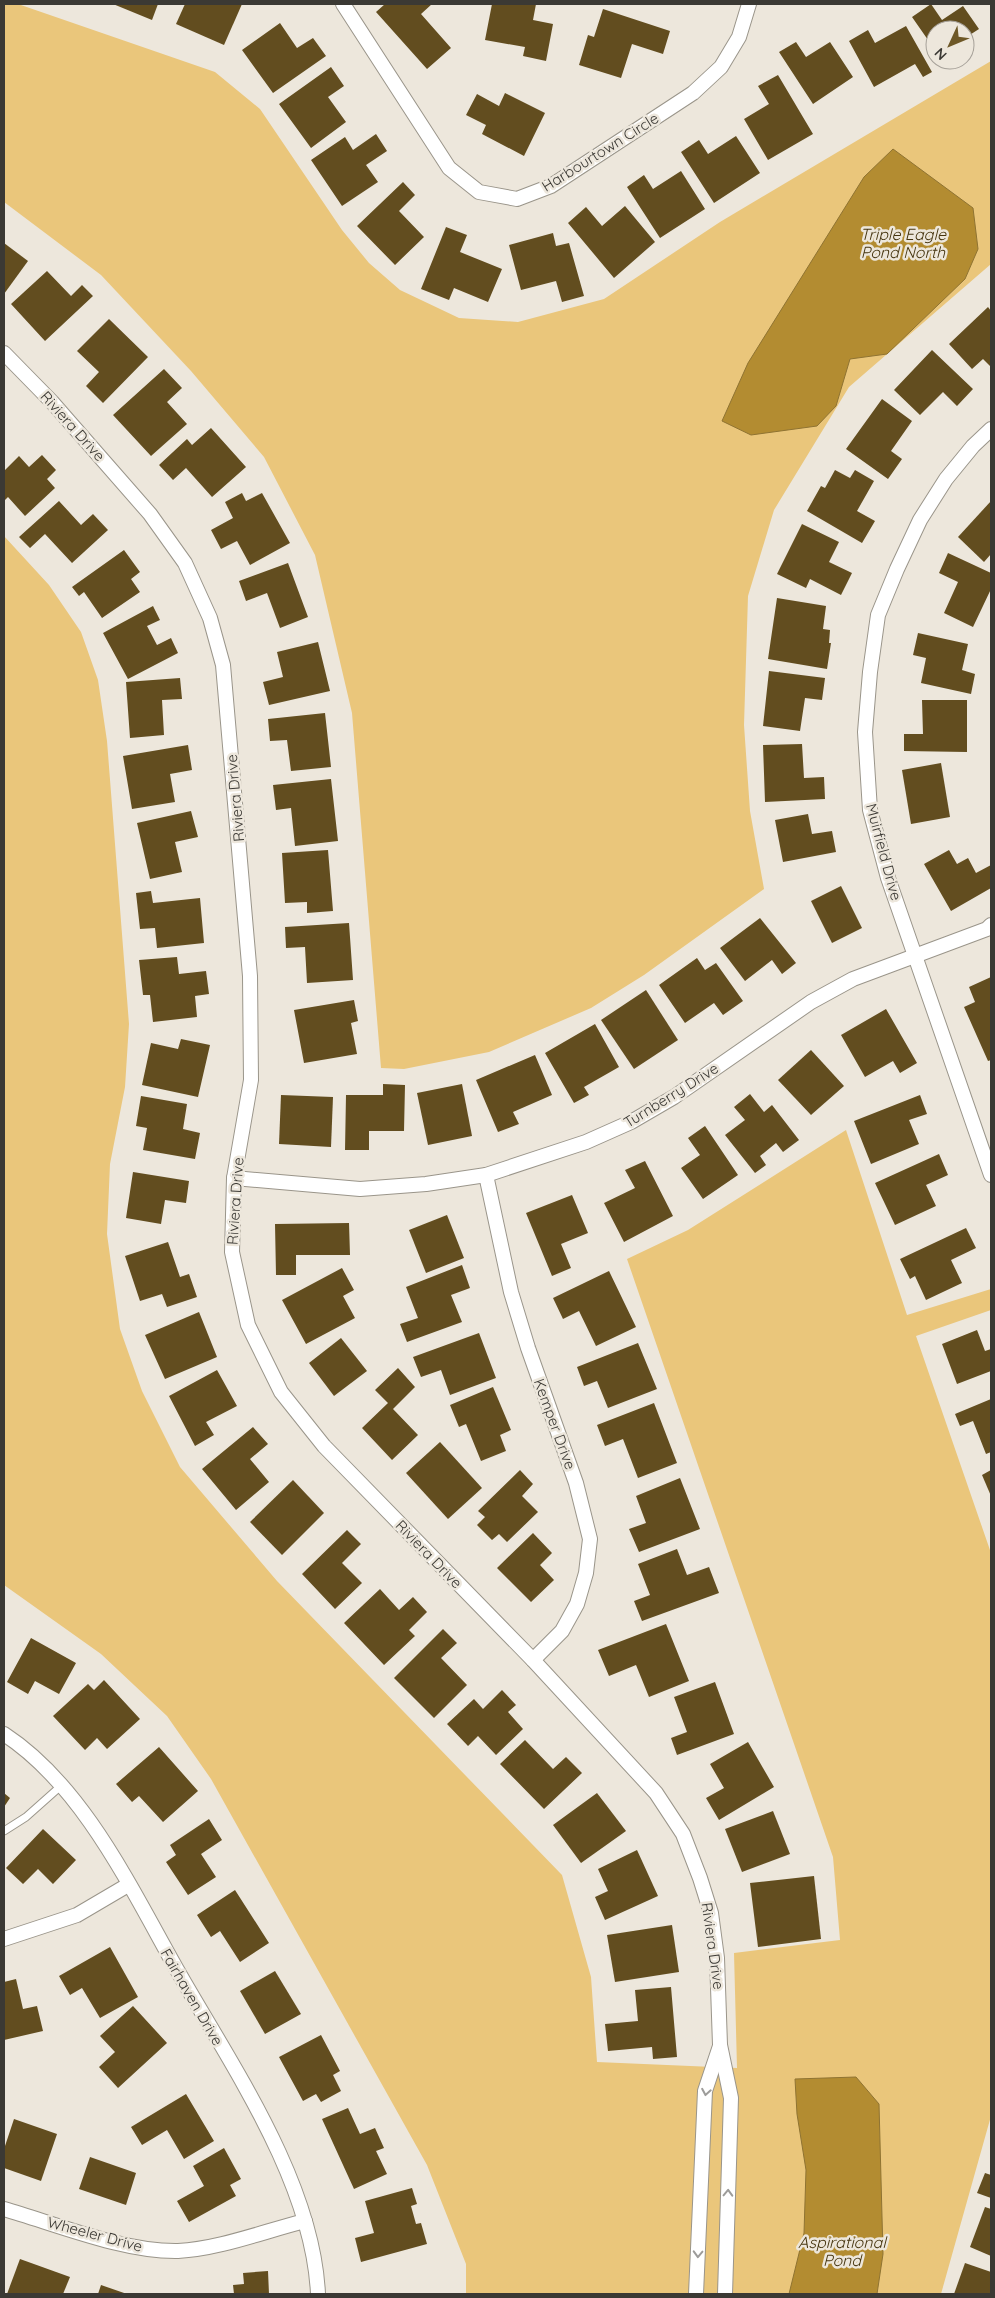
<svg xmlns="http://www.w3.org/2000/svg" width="995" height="2298" font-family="Quicksand,sans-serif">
	<rect width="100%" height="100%" fill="#ede7dc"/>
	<g fill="#eac67b">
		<polygon points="4,4 18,4 215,72 260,109 342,230 369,263 400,290 459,318 518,322 604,299 720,222 991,61 991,264 849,387 774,510 748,596 744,725 750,811 764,889 644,975 591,1008 489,1052 404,1069 381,1068 352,713 315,555 264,457 191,371 101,275 4,202"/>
		<polygon points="4,536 49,585 81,632 98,680 107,741 129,1024 125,1087 110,1164 107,1234 120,1329 142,1391 180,1467 277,1581 562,1875 591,1977 597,2062 737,2068 734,1953 840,1940 833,1857 627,1259 688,1230 846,1130 907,1315 991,1289 991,1310 916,1336 991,1553 991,2116 941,2294 466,2294 466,2264 427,2165 211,1779 167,1716 101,1654 4,1585"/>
	</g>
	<g fill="#b38c31" stroke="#8f7332">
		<polygon points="893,149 973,208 978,249 965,279 887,354 850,359 836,406 817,426 751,435 722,421 748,363 864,177"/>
		<polygon points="856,2077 879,2104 883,2254 877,2294 789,2294 804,2233 806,2170 797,2114 795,2079"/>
	</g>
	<g fill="#624d1f">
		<polygon points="113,4 158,4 152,20"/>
		<polygon points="185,4 242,4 224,45 176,24"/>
		<polygon points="385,4 432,4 421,14 451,48 427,69 376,12"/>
		<polygon points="492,4 536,4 533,20 553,24 546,61 523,56 525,47 485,40"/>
		<polygon points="931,4 942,20 963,6 979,29 965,38 974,50 965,57 965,30 935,30 935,50 912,17"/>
		<polygon points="603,9 670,31 663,54 632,44 621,78 579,65 588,35 594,37"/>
		<polygon points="280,23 297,48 313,38 326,56 273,93 242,50"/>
		<polygon points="906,26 932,72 923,77 915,64 874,87 849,41 868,30 875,43"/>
		<polygon points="796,42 806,57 830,42 853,77 813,104 779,52"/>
		<polygon points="942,60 960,60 948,68"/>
		<polygon points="331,67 344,86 328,97 346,122 311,148 279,104"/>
		<polygon points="778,75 813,134 768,160 744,119 769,104 758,86"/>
		<polygon points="505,93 545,113 524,156 482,134 486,125 466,115 477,94 499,106"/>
		<polygon points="376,134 387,151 366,165 378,182 342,206 311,160 345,137 353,150"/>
		<polygon points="736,136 760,173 714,203 681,152 699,140 708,154"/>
		<polygon points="681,171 705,209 660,238 627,187 644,175 653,189"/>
		<polygon points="403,182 415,195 399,211 424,237 395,265 357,226"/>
		<polygon points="625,206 655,242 614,278 568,223 586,207 602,226"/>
		<polygon points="446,227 467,235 460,252 502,269 488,302 454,288 449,300 421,289"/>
		<polygon points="553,233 556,246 569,243 584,296 562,302 556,281 521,290 509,245"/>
		<polygon points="4,243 28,261 4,294"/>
		<polygon points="47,271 71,296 82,285 93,296 45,341 11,304"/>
		<polygon points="988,307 991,311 991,367 983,359 972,369 949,344"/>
		<polygon points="109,319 148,357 103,403 86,386 99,372 77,351"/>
		<polygon points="932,350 973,389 957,406 943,392 920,415 894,390"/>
		<polygon points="164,369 182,388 167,402 187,424 151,456 113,415"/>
		<polygon points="882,399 912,421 891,451 902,459 888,479 846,449"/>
		<polygon points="211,428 246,467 212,497 186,468 173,480 159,465 187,439 192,445"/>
		<polygon points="42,455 56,470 47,479 55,488 25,516 8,497 4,501 4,471 19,456 29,467"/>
		<polygon points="835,470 850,478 855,470 874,481 857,511 875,521 862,543 807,511 821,486 825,488"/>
		<polygon points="242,493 246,501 262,493 290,543 250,565 237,541 221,549 211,530 233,518 225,502"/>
		<polygon points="59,501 81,525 93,514 108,530 72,563 45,534 30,548 19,537"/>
		<polygon points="991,501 991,554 984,562 958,537"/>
		<polygon points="802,524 839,542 829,562 852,573 841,595 810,579 806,588 777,574"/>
		<polygon points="124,550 140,572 131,579 140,592 102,618 84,592 79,596 72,587"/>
		<polygon points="948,553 991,573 991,589 973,627 944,613 958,582 939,573"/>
		<polygon points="288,563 308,617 280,628 267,593 246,601 239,581"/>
		<polygon points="777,598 826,606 823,629 830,630 829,643 831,643 827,669 768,659"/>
		<polygon points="153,606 160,620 147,626 157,645 171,638 178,653 128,679 103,633"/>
		<polygon points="918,633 968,644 962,670 975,674 971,694 921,683 926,658 913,655"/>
		<polygon points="318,642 330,691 269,705 263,682 283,677 277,652"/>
		<polygon points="769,671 825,678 822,700 805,698 800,731 763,726"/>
		<polygon points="180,678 182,699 162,700 164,735 130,738 126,682"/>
		<polygon points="922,700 967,700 967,752 904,751 904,734 923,734"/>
		<polygon points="325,713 331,767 291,771 287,740 270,741 268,719"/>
		<polygon points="802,744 804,778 824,777 825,799 765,802 763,745"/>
		<polygon points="188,745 192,770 170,774 175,802 132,809 123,756"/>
		<polygon points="941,763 950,817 911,824 902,770"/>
		<polygon points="331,779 338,841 295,846 291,808 276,810 273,785"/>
		<polygon points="191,811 198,837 175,842 182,872 150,879 137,823"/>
		<polygon points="808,814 812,834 832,831 836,852 783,862 775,820"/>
		<polygon points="328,850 333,911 307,913 307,902 285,903 282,853"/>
		<polygon points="949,850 957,864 968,858 976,873 991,865 991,888 951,911 924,864"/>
		<polygon points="841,886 862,928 832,943 811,901"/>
		<polygon points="151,891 153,903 200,898 204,943 157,948 155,928 140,929 136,893"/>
		<polygon points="760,918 796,963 782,974 772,960 745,981 720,948"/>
		<polygon points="349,923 353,980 307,983 305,947 286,948 285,927"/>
		<polygon points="177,957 179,974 206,971 209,994 195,996 197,1017 153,1022 150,995 143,995 139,960"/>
		<polygon points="697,958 705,970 716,963 743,1001 723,1015 714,1003 685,1023 659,985"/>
		<polygon points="991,977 991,1060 988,1061 964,1007 975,1002 969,987"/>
		<polygon points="646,990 678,1040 634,1069 601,1020"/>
		<polygon points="354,1000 358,1021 351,1023 357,1054 304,1063 294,1010"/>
		<polygon points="886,1009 917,1063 900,1073 893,1061 865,1077 841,1035"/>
		<polygon points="595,1024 619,1067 584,1087 589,1095 574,1103 545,1053"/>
		<polygon points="181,1039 210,1045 198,1097 142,1085 151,1043 178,1049"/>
		<polygon points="811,1050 844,1086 811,1115 778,1080"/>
		<polygon points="535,1055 552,1095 513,1112 519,1124 498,1132 476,1080"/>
		<polygon points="383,1084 405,1085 404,1131 369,1131 369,1150 345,1150 346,1095 383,1095"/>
		<polygon points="462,1084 472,1136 428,1145 417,1093"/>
		<polygon points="750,1094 764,1112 772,1105 799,1140 783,1152 776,1143 760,1156 766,1165 755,1173 725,1135 745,1120 734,1107"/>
		<polygon points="281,1095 333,1097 331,1147 279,1144"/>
		<polygon points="920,1095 927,1114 909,1120 919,1144 871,1164 854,1121"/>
		<polygon points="141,1096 187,1104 183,1129 200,1133 195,1159 143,1150 147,1128 136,1126"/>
		<polygon points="705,1126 738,1175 703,1199 681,1168 700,1155 688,1138"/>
		<polygon points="939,1154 948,1175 926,1185 936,1206 895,1225 875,1183"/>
		<polygon points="645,1161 673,1216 624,1242 604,1203 635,1188 625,1170"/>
		<polygon points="133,1172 189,1181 186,1203 165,1200 161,1224 126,1218"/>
		<polygon points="572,1195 588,1233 561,1244 571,1268 552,1276 526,1213"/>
		<polygon points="447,1215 464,1258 426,1273 409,1230"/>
		<polygon points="349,1223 350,1255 296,1255 296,1275 276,1275 275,1224"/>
		<polygon points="966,1228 976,1248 951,1260 962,1283 926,1300 915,1276 910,1279 900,1259"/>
		<polygon points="168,1242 180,1277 189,1274 197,1297 167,1307 162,1294 140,1301 125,1256"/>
		<polygon points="462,1265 470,1288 451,1295 462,1322 407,1342 400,1324 418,1318 406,1287"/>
		<polygon points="342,1268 354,1290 343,1296 355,1318 306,1344 282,1300"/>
		<polygon points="609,1271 636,1327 596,1346 579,1311 563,1319 553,1298"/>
		<polygon points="199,1312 217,1357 165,1379 145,1335"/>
		<polygon points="977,1330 985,1351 991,1349 991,1371 957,1384 942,1344"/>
		<polygon points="479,1333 496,1378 450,1395 441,1370 421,1377 413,1357"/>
		<polygon points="341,1338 367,1371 334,1396 309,1363"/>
		<polygon points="638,1343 657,1389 608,1408 597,1381 584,1386 577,1367"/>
		<polygon points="398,1368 415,1387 393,1409 418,1435 392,1460 362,1428 388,1403 375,1390"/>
		<polygon points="217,1370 237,1406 206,1422 214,1435 195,1446 169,1396"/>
		<polygon points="493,1387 511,1430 500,1435 506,1451 481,1461 466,1424 459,1427 450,1405"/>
		<polygon points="991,1399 991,1452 986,1454 973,1421 960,1426 955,1414"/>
		<polygon points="654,1403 677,1463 638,1478 623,1439 605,1446 597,1425"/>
		<polygon points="253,1427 268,1444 250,1459 269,1482 236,1510 202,1469"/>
		<polygon points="440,1442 482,1488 448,1519 406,1473"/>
		<polygon points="520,1470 533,1484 522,1496 538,1512 507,1542 499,1534 492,1540 477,1525 485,1517 478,1511"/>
		<polygon points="991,1470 991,1496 982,1475"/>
		<polygon points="680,1478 700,1529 639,1552 629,1529 646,1523 636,1496"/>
		<polygon points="293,1480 324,1513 282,1555 250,1522"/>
		<polygon points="347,1530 361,1544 342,1563 362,1583 335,1609 302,1574"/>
		<polygon points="533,1533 552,1553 540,1565 554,1580 531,1602 497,1568"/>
		<polygon points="677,1549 687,1575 709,1567 719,1593 642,1621 634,1601 650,1595 638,1564"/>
		<polygon points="380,1589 399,1610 413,1597 427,1612 409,1630 415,1636 384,1665 344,1623"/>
		<polygon points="666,1624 689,1681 649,1697 636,1665 609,1676 598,1650"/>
		<polygon points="443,1629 457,1643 441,1658 467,1685 434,1718 394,1678"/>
		<polygon points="31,1638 76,1663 59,1694 35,1681 28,1694 7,1682"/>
		<polygon points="104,1680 140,1719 107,1749 97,1738 85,1750 53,1716 88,1684 94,1690"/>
		<polygon points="715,1682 734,1734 677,1755 671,1738 687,1732 674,1697"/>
		<polygon points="502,1690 516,1705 508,1712 523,1729 496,1755 478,1736 468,1746 447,1724 474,1699 483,1709"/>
		<polygon points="525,1740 553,1769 566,1757 582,1773 544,1809 500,1764"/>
		<polygon points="748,1742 774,1787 719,1820 706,1798 724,1788 710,1764"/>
		<polygon points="159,1747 198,1791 163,1822 139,1796 132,1802 116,1784"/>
		<polygon points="4,1793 10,1798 4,1807"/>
		<polygon points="597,1793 626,1831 581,1863 553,1825"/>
		<polygon points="773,1811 790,1854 742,1872 725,1829"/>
		<polygon points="209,1819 222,1840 201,1854 216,1877 188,1895 166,1862 176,1855 170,1845"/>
		<polygon points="43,1829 76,1860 53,1884 38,1869 23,1884 6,1868"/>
		<polygon points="637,1850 658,1896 605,1920 595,1897 608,1891 598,1869"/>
		<polygon points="814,1876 821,1939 758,1947 750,1883"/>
		<polygon points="235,1890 269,1943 240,1962 220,1931 211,1937 197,1915"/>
		<polygon points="672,1925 679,1972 615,1982 607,1935"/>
		<polygon points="110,1947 138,1997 100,2018 82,1988 70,1995 59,1976"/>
		<polygon points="275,1971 301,2014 265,2034 240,1991"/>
		<polygon points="16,1979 23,2009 37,2006 43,2031 4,2040 4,1982"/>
		<polygon points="671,1987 677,2057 653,2059 652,2047 608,2051 605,2024 638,2021 635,1990"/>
		<polygon points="133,2006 167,2043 118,2088 99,2067 115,2052 100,2036"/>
		<polygon points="321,2035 340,2071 333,2075 341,2091 321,2102 316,2094 303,2101 279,2057"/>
		<polygon points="186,2094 214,2141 184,2159 167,2130 142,2145 131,2127"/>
		<polygon points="348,2108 360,2134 375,2128 384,2148 376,2151 387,2174 354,2189 322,2119"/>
		<polygon points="14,2119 57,2134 41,2181 4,2168 4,2149"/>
		<polygon points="224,2148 241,2179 230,2185 236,2196 189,2222 177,2201 204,2186 193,2166"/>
		<polygon points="90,2157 136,2173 126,2205 79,2189"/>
		<polygon points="985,2173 991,2175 991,2198 977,2193"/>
		<polygon points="412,2188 417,2204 411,2206 416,2224 421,2223 427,2244 361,2262 355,2238 374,2233 365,2201"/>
		<polygon points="985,2207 991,2209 991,2256 970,2247"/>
		<polygon points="20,2259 70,2277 63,2294 7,2294"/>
		<polygon points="965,2263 991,2272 991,2294 954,2294"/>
		<polygon points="268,2271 269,2294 234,2294 233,2285 244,2284 243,2273"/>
		<polygon points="101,2285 127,2294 98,2294"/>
	</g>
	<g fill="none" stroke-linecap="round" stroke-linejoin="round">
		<defs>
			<polyline id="lane" points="4,1831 26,1817 62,1785"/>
			<g id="street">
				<polyline points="343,4 449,168 479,192 517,199 551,186 693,93 721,67 739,37 749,4"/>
				<polyline points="4,353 52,402 150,514 185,563 210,618 223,665 250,976 251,1080 234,1178 232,1252 248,1325 281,1392 324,1446 533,1660 656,1793 683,1834 700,1878 711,1913 717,1958 720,2045 731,2098 725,2294"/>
				<polyline points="991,429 973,446 946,479 920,520 897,569 878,615 870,672 865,732 870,810 888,878 991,1175"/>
				<polyline points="486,1175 511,1292 528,1348 576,1483 590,1539 586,1573 577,1604 562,1631 533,1660"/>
				<polyline points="234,1178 360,1189 426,1184 486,1175 586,1142 631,1122 674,1097 811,1002 853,979 987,929 991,925"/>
				<path d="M 4,1734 C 85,1787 133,1893 180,1975 C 234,2069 313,2184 318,2294"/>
				<polyline points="4,1939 77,1915 128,1885"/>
				<path d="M 4,2209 C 56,2224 124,2252 178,2251 C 219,2249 265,2231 305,2221"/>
				<polyline points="696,2294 705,2091 720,2046"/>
			</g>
		</defs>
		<use href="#lane" stroke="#9a958a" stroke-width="9"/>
		<use href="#street" stroke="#9a958a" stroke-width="16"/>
		<use href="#lane" stroke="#fff" stroke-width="7"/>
		<use href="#street" stroke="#fff" stroke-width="14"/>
	</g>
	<defs><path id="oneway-chevron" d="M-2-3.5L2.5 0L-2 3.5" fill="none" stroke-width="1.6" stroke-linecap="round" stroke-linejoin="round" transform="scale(1.25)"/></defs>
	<g stroke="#9d9c9a">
		<use href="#oneway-chevron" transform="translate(706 2092) rotate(100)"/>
		<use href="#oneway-chevron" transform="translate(728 2193) rotate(-88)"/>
		<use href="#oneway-chevron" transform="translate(698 2254) rotate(92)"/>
	</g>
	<g text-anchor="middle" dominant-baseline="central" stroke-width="5" stroke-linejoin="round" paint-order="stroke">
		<g font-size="15" fill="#3b3934" stroke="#ede7dc">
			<text transform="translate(600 152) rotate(-32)">Harbourtown Circle</text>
			<text transform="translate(73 426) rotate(48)">Riviera Drive</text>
			<text transform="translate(235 798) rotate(-95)">Riviera Drive</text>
			<text transform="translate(884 852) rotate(75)">Muirfield Drive</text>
			<text transform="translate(671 1095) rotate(-32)">Turnberry Drive</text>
			<text transform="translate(235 1201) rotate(-86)">Riviera Drive</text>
			<text transform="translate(555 1424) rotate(70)">Kemper Drive</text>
			<text transform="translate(429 1554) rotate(46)">Riviera Drive</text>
			<text transform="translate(713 1946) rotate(82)">Riviera Drive</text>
			<text transform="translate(192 1997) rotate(60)">Fairhaven Drive</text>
			<text transform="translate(95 2234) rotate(15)">Wheeler Drive</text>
		</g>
		<g font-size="16" font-style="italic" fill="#45340e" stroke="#ede7dc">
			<text x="903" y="234">Triple Eagle<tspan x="903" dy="18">Pond North</tspan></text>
			<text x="842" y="2242">Aspirational<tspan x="842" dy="18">Pond</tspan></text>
		</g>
	</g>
	<rect width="995" height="2298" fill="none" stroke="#3b3934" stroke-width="10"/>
	<g transform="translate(950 45) rotate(226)"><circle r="24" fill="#ede7dc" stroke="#a6a199"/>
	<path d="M0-4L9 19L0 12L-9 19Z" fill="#6e5827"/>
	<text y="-8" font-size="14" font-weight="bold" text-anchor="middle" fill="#3b3934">N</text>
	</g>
</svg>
